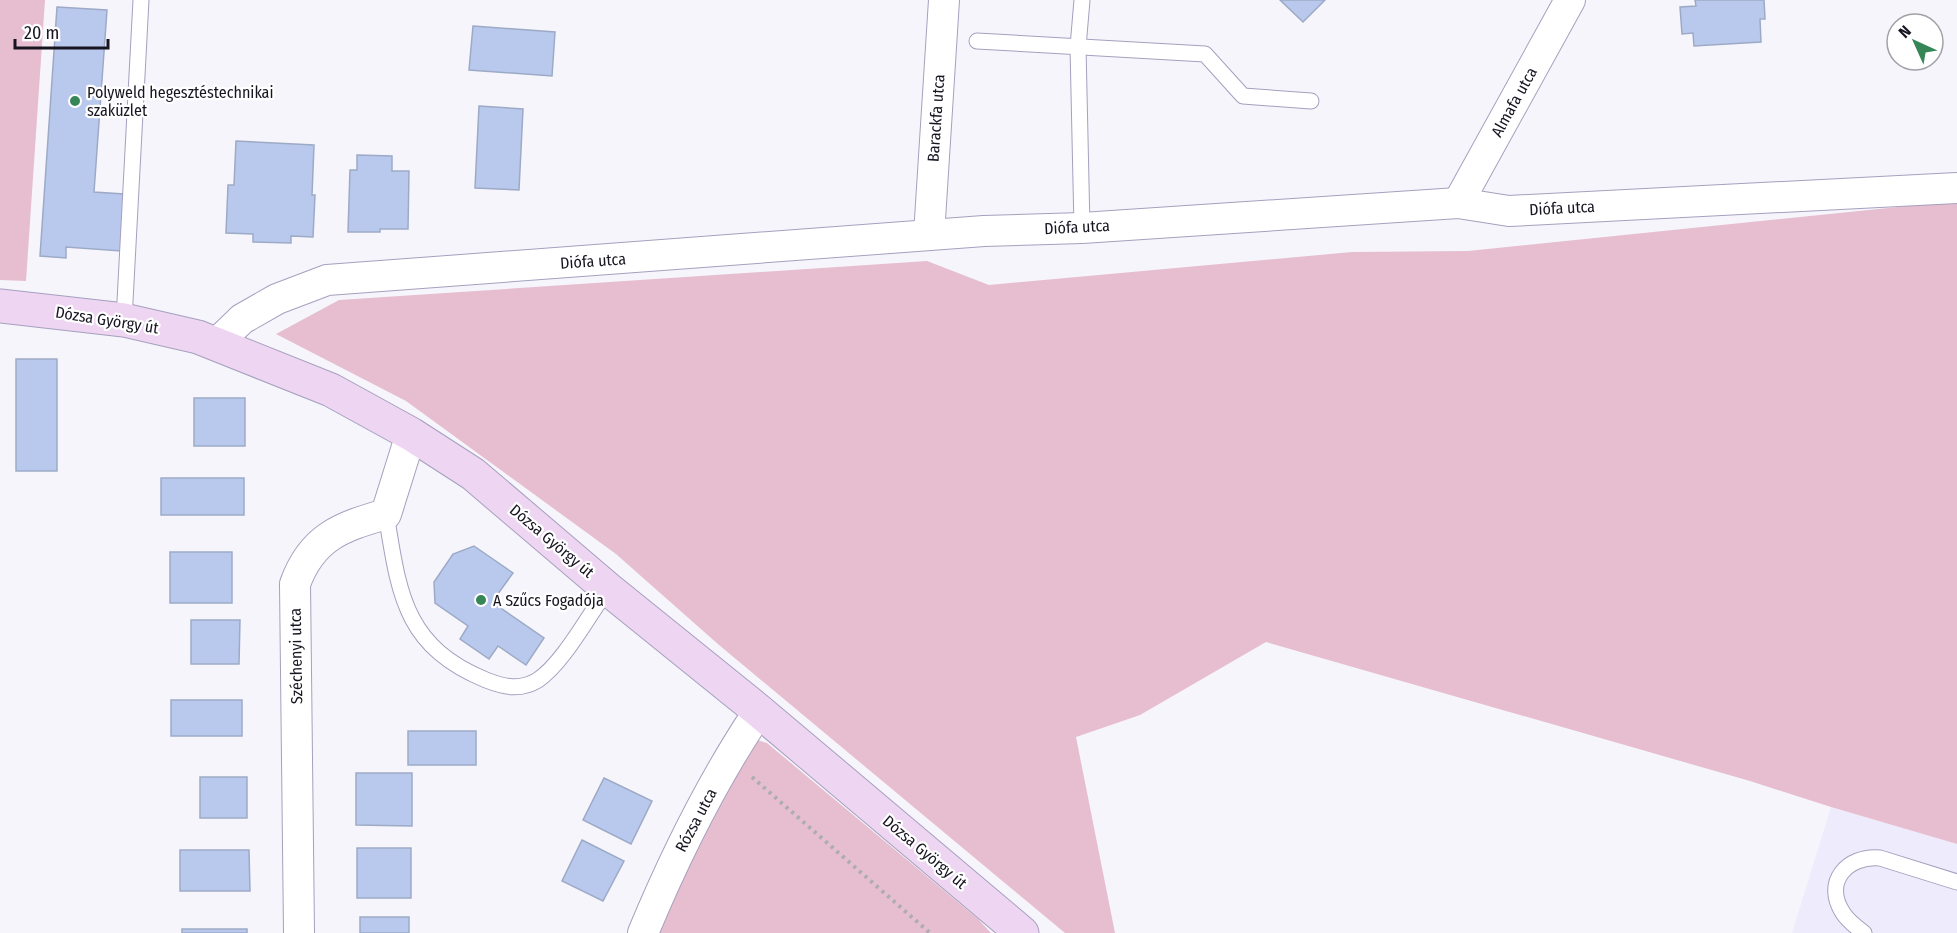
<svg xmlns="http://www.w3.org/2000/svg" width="1957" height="933" font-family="'Fira Sans Condensed',sans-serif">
	<rect width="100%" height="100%" fill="#f6f5fc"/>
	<polygon fill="#eeecfc" points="1831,807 1957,844 1957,933 1792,933"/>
	<g fill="#e6bed0">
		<polygon points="0,0 45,0 26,281 0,280"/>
		<polygon points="1957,201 1957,844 1831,807 1750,781 1266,642 1140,715 1076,737 1115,933 1065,933 719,645 616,554 406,401 276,334 339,300 927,261 989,285 1352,252 1468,251"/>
		<polygon points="757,740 767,743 978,919 991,933 655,933 721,787"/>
	</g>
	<g fill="#b9c9ed" stroke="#9daac6" stroke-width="1.5">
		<polygon points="1280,0 1325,0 1303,22"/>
		<polygon points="1695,0 1764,0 1765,19 1760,19 1761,42 1694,46 1693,33 1682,34 1680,7 1696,6"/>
		<polygon points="57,7 107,10 94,192 124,194 121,251 66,247 66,258 40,256"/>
		<polygon points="473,26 555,32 552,76 469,70"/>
		<polygon points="479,106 523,109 519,190 475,188"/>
		<polygon points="236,141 314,145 312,195 315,195 313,237 291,236 291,243 253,242 253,234 226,233 228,185 234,185"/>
		<polygon points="357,155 392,156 392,171 409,171 408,229 380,229 380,232 348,232 350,170 357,170"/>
		<rect x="16" y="359" width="41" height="112"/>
		<rect x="194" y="398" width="51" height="48"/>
		<rect x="161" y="478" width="83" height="37"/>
		<polygon points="474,546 513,573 492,602 544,638 526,665 498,646 489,659 460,639 468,626 435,603 434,582 453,554"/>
		<rect x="170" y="552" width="62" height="51"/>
		<polygon points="191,620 240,620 239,664 191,664"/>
		<rect x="171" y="700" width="71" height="36"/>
		<rect x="408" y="731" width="68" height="34"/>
		<polygon points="356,773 412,773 412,826 356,825"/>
		<rect x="200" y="777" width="47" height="41"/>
		<polygon points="604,778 652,801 631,844 583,820"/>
		<polygon points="582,840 624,861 603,901 562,881"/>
		<rect x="357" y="848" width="54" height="50"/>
		<polygon points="180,850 249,850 250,891 180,891"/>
		<rect x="360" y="917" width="49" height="16"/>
		<rect x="182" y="929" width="65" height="4"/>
	</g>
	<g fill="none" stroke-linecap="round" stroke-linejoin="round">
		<defs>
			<g id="service">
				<polyline points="977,41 1205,54 1243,96 1311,101"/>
				<polyline points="1082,228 1078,47 1082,0"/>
				<polyline points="124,320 141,0"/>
				<path d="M 386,514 C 399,592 403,646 486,680 C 504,687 520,691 538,680 C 564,662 588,616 608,589"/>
				<path d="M 1864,933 C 1856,927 1848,921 1843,913 C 1823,882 1847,855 1880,858 L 1957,882"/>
			</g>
			<g id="minor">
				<polyline points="1458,203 1570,0"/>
				<polyline points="929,235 944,0"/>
				<polyline points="216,344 242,319 277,299 327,280 984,231 1082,228 1458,203 1509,211 1957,188"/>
				<path d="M 299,933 L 295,584 C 312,537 341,527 386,514 L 411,434"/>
				<path d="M 643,933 C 675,856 712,781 759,711"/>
			</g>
			<polyline id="secondary" points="0,306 124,320 198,337 331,390 411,434 473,474 608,589 759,711 1022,933"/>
		</defs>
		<use href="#service" stroke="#a5a0be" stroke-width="17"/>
		<use href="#minor" stroke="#a5a0be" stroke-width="32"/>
		<use href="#secondary" stroke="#a5a0be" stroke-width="35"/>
		<polyline stroke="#adacb4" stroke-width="4" stroke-dasharray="3 4.5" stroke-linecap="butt" points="752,777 930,933"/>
		<use href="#service" stroke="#fff" stroke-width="15"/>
		<use href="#minor" stroke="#fff" stroke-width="30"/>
		<use href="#secondary" stroke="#eed5f2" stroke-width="33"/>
	</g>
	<g fill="#378657" stroke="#fff" stroke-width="2">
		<circle cx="75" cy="101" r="6"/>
		<circle cx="481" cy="600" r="6"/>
	</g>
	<g text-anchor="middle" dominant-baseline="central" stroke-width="4.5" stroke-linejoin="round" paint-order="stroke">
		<g font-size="16" fill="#171520" stroke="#fff" text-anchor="start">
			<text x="87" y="92">Polyweld hegesztéstechnikai<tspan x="87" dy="18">szaküzlet</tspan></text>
			<text x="493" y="600">A Szűcs Fogadója</text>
		</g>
		<g font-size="16" fill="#171520" stroke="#fff">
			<text transform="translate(1514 102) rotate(-61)">Almafa utca</text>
			<text transform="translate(936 118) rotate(-86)">Barackfa utca</text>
			<text transform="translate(1562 208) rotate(-3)">Diófa utca</text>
			<text transform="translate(1077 227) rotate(-3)">Diófa utca</text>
			<text transform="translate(593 261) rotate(-4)">Diófa utca</text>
			<text transform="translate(107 320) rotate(9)">Dózsa György út</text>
			<text transform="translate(552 541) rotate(40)">Dózsa György út</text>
			<text transform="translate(296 656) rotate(-91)">Széchenyi utca</text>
			<text transform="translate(696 820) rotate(-62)">Rózsa utca</text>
			<text transform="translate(925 852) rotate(40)">Dózsa György út</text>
		</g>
	</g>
	<g transform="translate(1915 42) rotate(315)"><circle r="28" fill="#ffffff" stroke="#a2a1a6" stroke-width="1.5"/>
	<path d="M0-4.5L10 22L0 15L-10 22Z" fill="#378657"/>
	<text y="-9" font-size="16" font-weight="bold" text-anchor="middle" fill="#171520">N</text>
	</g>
	<path d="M15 39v9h93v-9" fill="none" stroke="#171520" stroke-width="3"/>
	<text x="24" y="39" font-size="18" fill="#171520" stroke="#ffffff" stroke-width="4.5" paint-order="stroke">20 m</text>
</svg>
